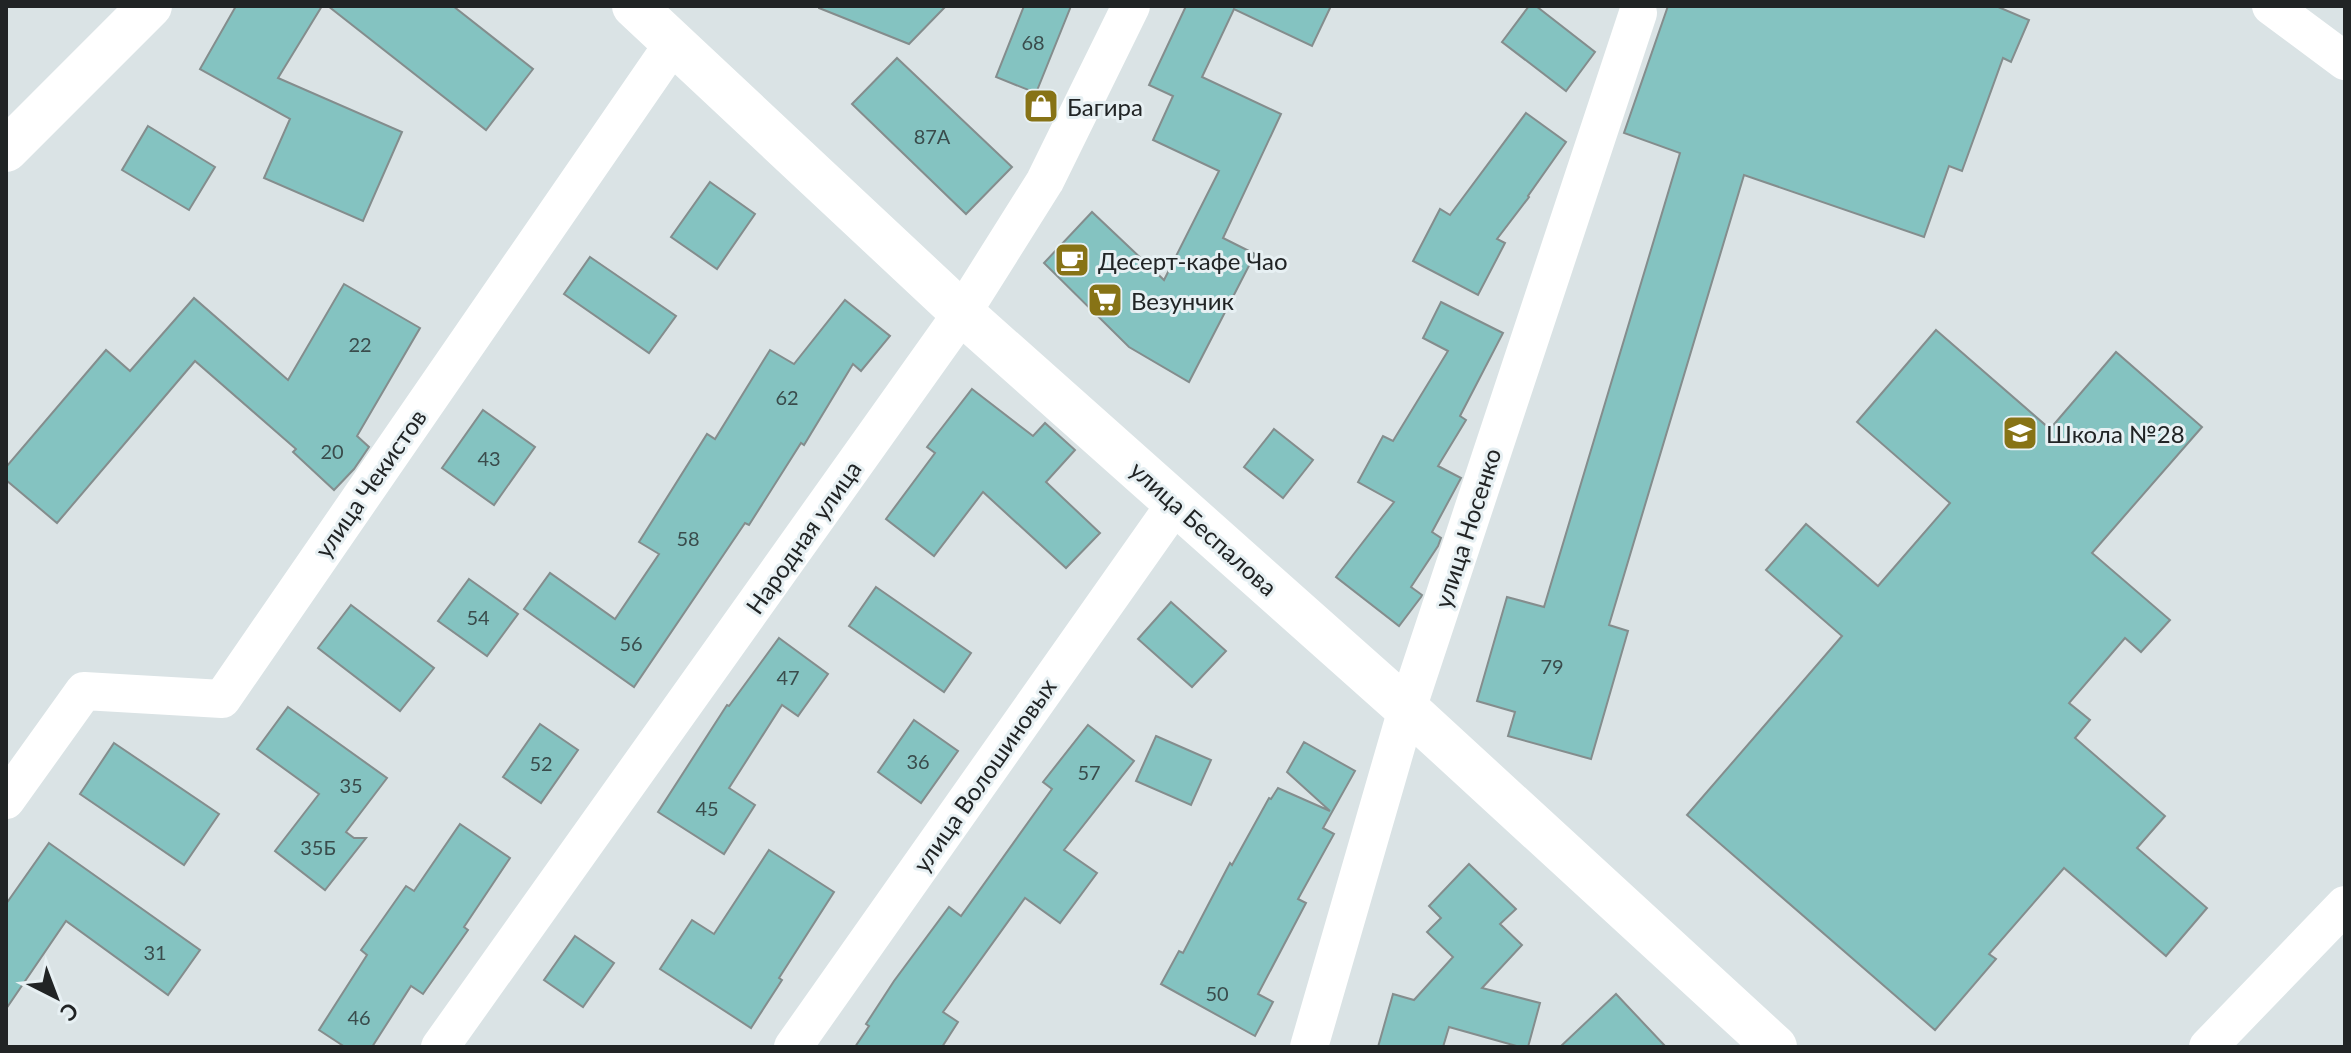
<svg xmlns="http://www.w3.org/2000/svg" width="2351" height="1053" font-family="Lato,sans-serif">
	<rect width="100%" height="100%" fill="#dae3e5"/>
	<g fill="#84c3c1" stroke="#848d8d" stroke-width="2">
		<polygon points="236,6 322,6 278,78 402,132 363,221 264,178 290,119 200,69"/>
		<polygon points="328,6 453,6 533,69 486,130"/>
		<polygon points="819,6 946,6 909,44 819,8"/>
		<polygon points="1024,6 1071,6 1036,93 996,77"/>
		<polygon points="1186,6 1331,6 1312,46 1234,9 1202,77 1281,114 1223,238 1255,254 1189,382 1129,347 1044,263 1092,212 1164,280 1219,171 1153,140 1173,96 1149,85"/>
		<polygon points="1529,6 1536,6 1595,52 1566,91 1502,42"/>
		<polygon points="1668,6 1996,6 2029,20 2011,62 2003,58 1962,171 1949,166 1924,237 1744,175 1609,625 1628,631 1591,759 1508,736 1515,712 1477,701 1507,597 1544,607 1680,153 1624,133"/>
		<polygon points="897,58 1012,167 966,214 852,104"/>
		<polygon points="1526,113 1566,142 1528,196 1529,197 1497,239 1505,243 1478,295 1413,261 1440,209 1450,215"/>
		<polygon points="148,126 215,167 189,210 122,170"/>
		<polygon points="710,182 755,214 717,269 671,237"/>
		<polygon points="590,257 676,316 649,353 564,294"/>
		<polygon points="344,284 420,328 357,436 369,447 354,469 334,490 293,452 296,449 195,361 57,523 6,480 6,467 106,350 130,371 194,298 288,380"/>
		<polygon points="845,300 890,336 861,371 853,364 804,445 801,443 749,525 745,523 634,687 524,609 550,573 615,619 659,554 639,542 707,434 715,439 770,350 794,364"/>
		<polygon points="1441,302 1503,333 1460,416 1466,420 1438,466 1461,478 1432,532 1441,538 1438,546 1411,587 1422,595 1421,597 1399,626 1336,577 1394,502 1358,482 1383,436 1393,441 1448,351 1423,338"/>
		<polygon points="1936,330 2050,429 2116,352 2202,427 2092,553 2170,620 2141,652 2125,638 2069,703 2090,720 2075,738 2165,816 2137,848 2207,908 2166,956 2064,868 1989,954 1996,959 1935,1030 1687,815 1842,636 1766,570 1806,524 1878,586 1950,503 1857,422"/>
		<polygon points="972,389 1033,436 1045,423 1075,450 1046,482 1100,533 1066,568 983,492 934,556 886,519 935,453 927,447"/>
		<polygon points="483,410 535,447 494,505 442,468"/>
		<polygon points="1274,429 1313,460 1283,498 1244,467"/>
		<polygon points="469,579 518,614 487,656 438,621"/>
		<polygon points="876,587 971,653 944,692 849,626"/>
		<polygon points="1171,602 1226,651 1192,687 1138,639"/>
		<polygon points="351,605 434,668 400,711 318,648"/>
		<polygon points="779,638 828,674 798,716 782,705 729,788 755,805 724,854 658,812 727,705 729,706"/>
		<polygon points="288,707 387,778 346,832 354,838 366,838 325,890 275,851 319,794 257,749"/>
		<polygon points="914,720 958,751 921,803 878,772"/>
		<polygon points="540,724 578,750 541,803 503,777"/>
		<polygon points="1088,725 1134,761 1064,850 1097,873 1060,923 1025,898 943,1012 958,1022 942,1047 855,1047 869,1026 866,1024 894,981 949,907 961,916 1052,789 1043,782"/>
		<polygon points="1156,736 1211,760 1191,805 1136,781"/>
		<polygon points="1304,742 1355,771 1323,828 1334,834 1298,899 1306,903 1258,994 1273,1002 1255,1036 1161,984 1179,951 1183,953 1230,863 1232,865 1269,798 1271,799 1278,788 1330,811 1287,772"/>
		<polygon points="114,743 219,814 184,865 80,794"/>
		<polygon points="460,824 510,858 464,927 468,930 423,994 411,986 372,1047 345,1047 319,1030 367,955 361,950 406,886 414,891"/>
		<polygon points="49,843 200,950 168,995 66,921 6,1009 6,904"/>
		<polygon points="769,850 834,892 779,978 782,980 751,1028 660,969 692,920 714,934"/>
		<polygon points="1469,864 1516,909 1500,924 1522,945 1482,988 1540,1003 1528,1047 1520,1047 1449,1027 1443,1047 1378,1047 1393,994 1414,1000 1453,957 1427,932 1441,918 1429,906"/>
		<polygon points="575,936 614,963 583,1007 544,980"/>
		<polygon points="1616,994 1666,1047 1560,1047"/>
	</g>
	<g fill="none" stroke-linecap="round" stroke-linejoin="round">
		<g stroke="#fff" stroke-width="38">
			<polyline points="2271,6 2345,61"/>
			<polyline points="6,800 84,691 222,699 673,44"/>
			<polyline points="440,1047 962,313 1045,181 1131,6"/>
			<polyline points="793,1047 1176,503"/>
			<polyline points="1309,1047 1407,709 1638,13"/>
			<polyline points="2208,1047 2345,905"/>
		</g>
		<polyline stroke="#fff" stroke-width="44" points="6,150 150,6"/>
		<polyline stroke="#fff" stroke-width="44" points="634,6 962,313 1407,709 1775,1047"/>
	</g>
	<defs>
		<symbol id="shop-square" viewBox="-11 -11 22 22"><rect x="-9" y="-9" width="18" height="18" rx="4" fill="#877316" stroke="#e7f0f3"/><path d="M-5-2.5h2.3a2.7 3.5 0 0 1 5.4 0H5L5.5 6h-11ZM-1.5-2.5h3a1.5 2.3 0 0 0-3 0Z" fill="#fff"/></symbol>
		<symbol id="cafe-square" viewBox="-11 -11 22 22"><rect x="-9" y="-9" width="18" height="18" rx="4" fill="#877316" stroke="#e7f0f3"/><path d="M-5.5-4.5H6V0H3Q3 3.5 0 3.5H-2.5Q-5.5 3.5-5.5 0ZM3-3.2v2h1.7v-2ZM-6 4.5H4V6H-6Z" fill="#fff"/></symbol>
		<symbol id="supermarket-square" viewBox="-11 -11 22 22"><rect x="-9" y="-9" width="18" height="18" rx="4" fill="#877316" stroke="#e7f0f3"/><path d="M-6-5.5h2.5l.6 2H6L4.5 2H-2.5L-4.4-4H-6ZM-1.5 3.2a1.3 1.3 0 1 0 .1 0ZM3 3.2a1.3 1.3 0 1 0 .1 0Z" fill="#fff"/></symbol>
		<symbol id="school-square" viewBox="-11 -11 22 22"><rect x="-9" y="-9" width="18" height="18" rx="4" fill="#877316" stroke="#e7f0f3"/><path d="M0-5L7-2L0 1L-7-2ZM-4 1L0 2.5L4 1V4Q0 6-4 4Z" fill="#fff"/></symbol>
	</defs>
	<g fill-rule="evenodd">
		<use href="#shop-square" x="1021" y="86" width="40" height="40"/>
		<use href="#cafe-square" x="1052" y="240" width="40" height="40"/>
		<use href="#supermarket-square" x="1085" y="280" width="40" height="40"/>
		<use href="#school-square" x="2000" y="413" width="40" height="40"/>
	</g>
	<g text-anchor="middle" dominant-baseline="central" stroke-width="6" stroke-linejoin="round" paint-order="stroke">
		<g font-size="20" fill="#3a4c4c">
			<text x="1033" y="42">68</text>
			<text x="932" y="136">87А</text>
			<text x="360" y="344">22</text>
			<text x="787" y="397">62</text>
			<text x="332" y="451">20</text>
			<text x="489" y="458">43</text>
			<text x="688" y="538">58</text>
			<text x="478" y="617">54</text>
			<text x="631" y="643">56</text>
			<text x="1552" y="666">79</text>
			<text x="788" y="677">47</text>
			<text x="918" y="761">36</text>
			<text x="541" y="763">52</text>
			<text x="1089" y="772">57</text>
			<text x="351" y="785">35</text>
			<text x="707" y="808">45</text>
			<text x="318" y="847">35Б</text>
			<text x="155" y="952">31</text>
			<text x="1217" y="993">50</text>
			<text x="359" y="1017">46</text>
		</g>
		<g font-size="24" fill="#212425" stroke="#e7f0f3" text-anchor="start">
			<text x="1067" y="106">Багира</text>
			<text x="1098" y="260">Десерт-кафе Чао</text>
			<text x="1131" y="300">Везунчик</text>
			<text x="2046" y="433">Школа №28</text>
		</g>
		<g font-size="24" fill="#212425" stroke="#e7f0f3">
			<text transform="translate(370 483) rotate(-55)">улица Чекистов</text>
			<text transform="translate(1204 528) rotate(42)">улица Беспалова</text>
			<text transform="translate(1467 528) rotate(-72)">улица Носенко</text>
			<text transform="translate(803 537) rotate(-55)">Народная улица</text>
			<text transform="translate(984 775) rotate(-55)">улица Волошиновых</text>
		</g>
	</g>
	<rect width="2351" height="1053" fill="none" stroke="#212425" stroke-width="16"/>
	<g transform="translate(56 997) rotate(138)" stroke="#e7f0f3" stroke-width="6" paint-order="stroke">
	<path d="M0-6L14 30L0 20L-14 30Z" fill="#212425"/>
	<text y="-12" font-size="22" font-weight="bold" text-anchor="middle" fill="#212425">С</text>
	</g>
</svg>
